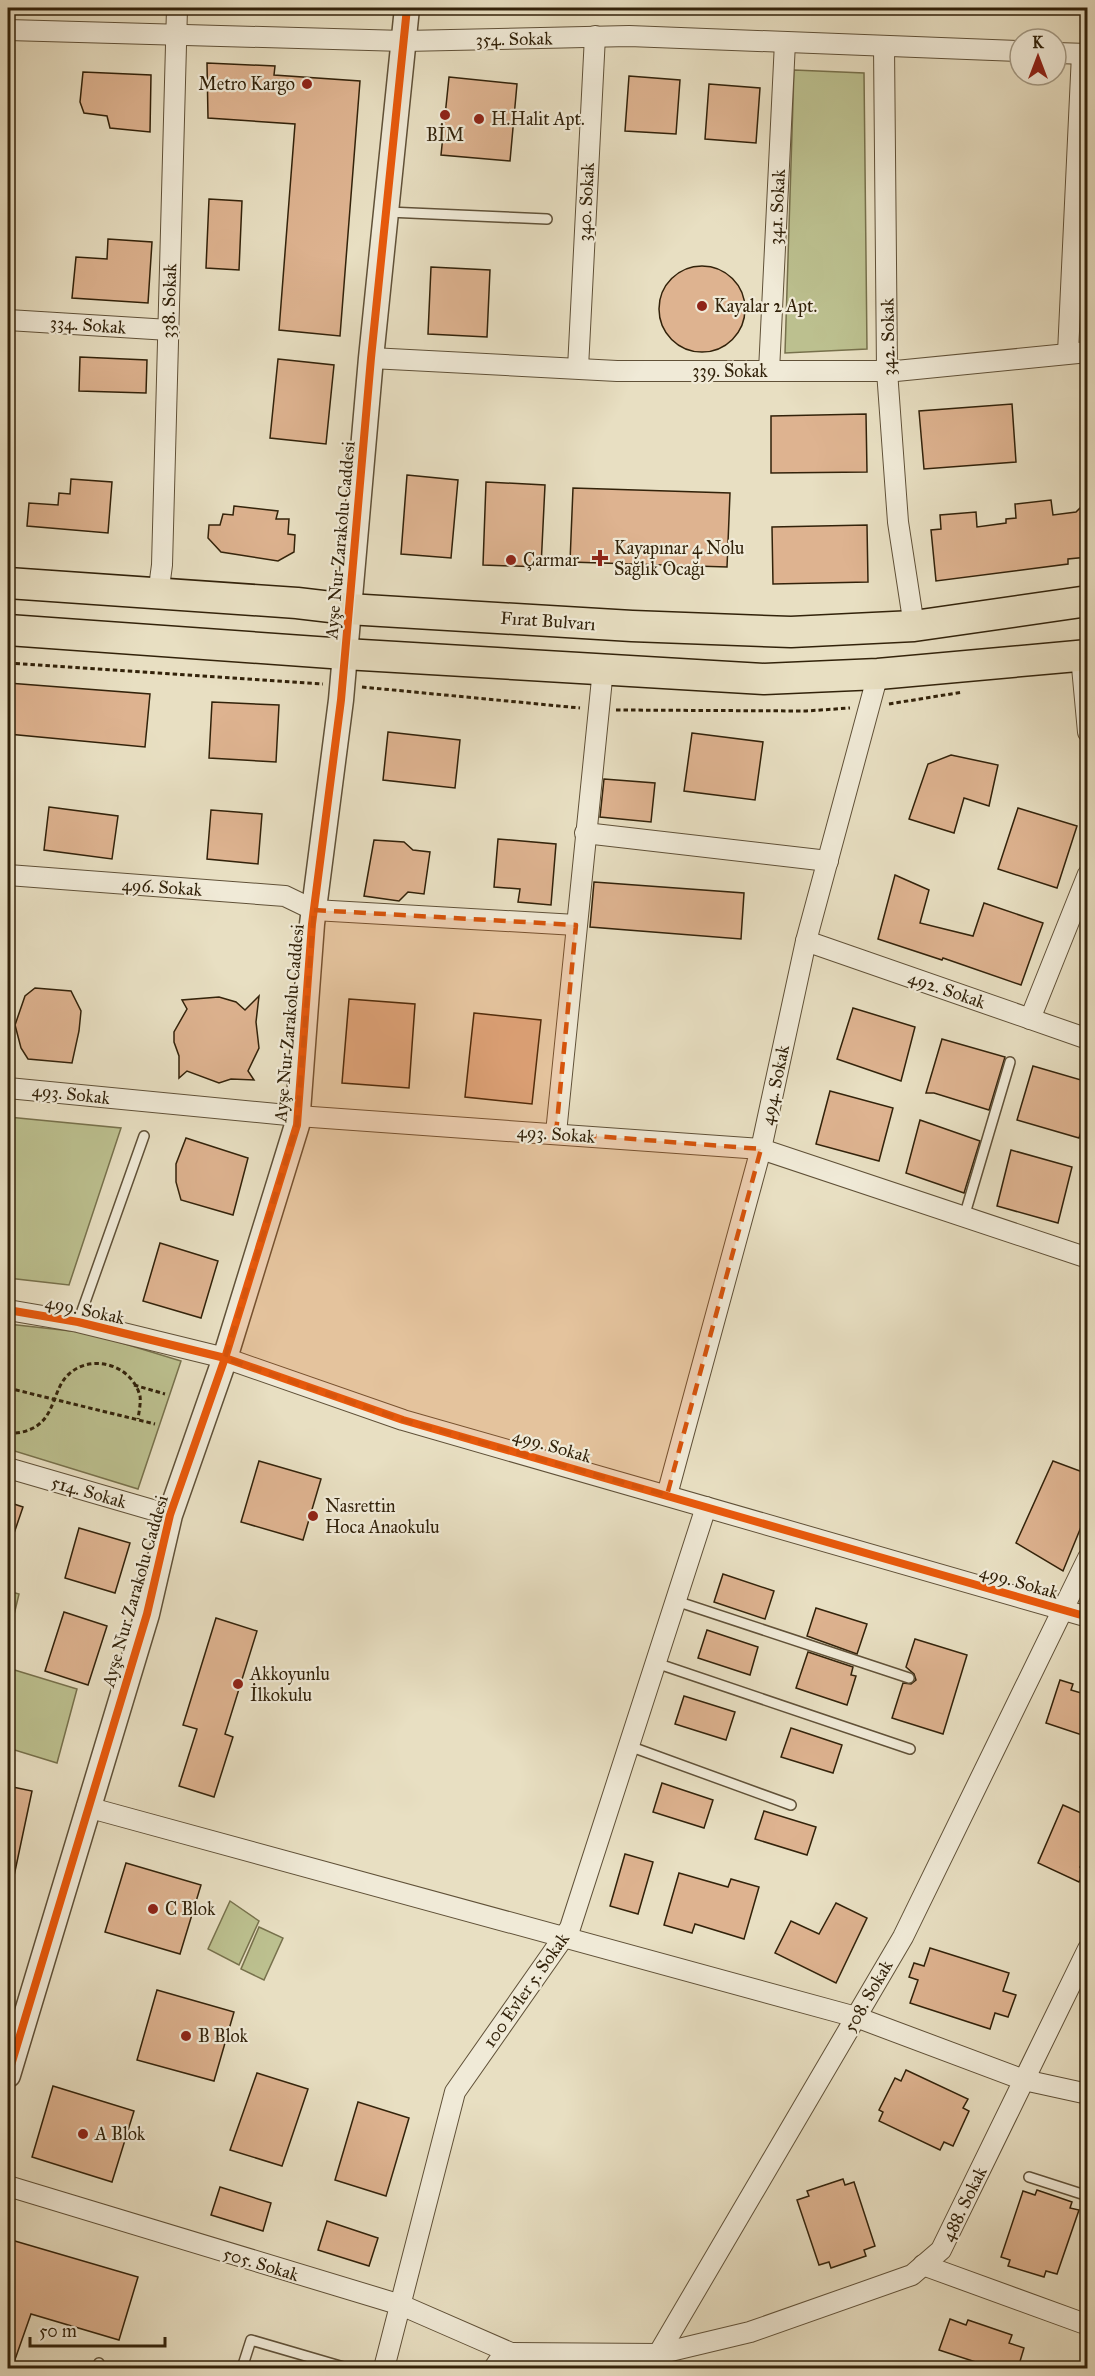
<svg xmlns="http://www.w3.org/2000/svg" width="1095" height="2376" font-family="'IM FELL Great Primer',serif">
	<rect width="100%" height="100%" fill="#e8dfc2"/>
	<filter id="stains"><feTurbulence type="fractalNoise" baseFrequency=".00333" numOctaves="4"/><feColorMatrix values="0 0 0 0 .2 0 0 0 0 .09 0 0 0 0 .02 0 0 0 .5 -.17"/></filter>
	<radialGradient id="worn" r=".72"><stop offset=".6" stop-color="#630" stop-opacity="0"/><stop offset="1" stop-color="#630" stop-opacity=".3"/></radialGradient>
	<g fill="#bcc08f" stroke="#77714c" stroke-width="1.5">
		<polygon points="794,70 864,73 867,349 785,353"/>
		<polygon points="8,1117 121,1128 69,1285 8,1278"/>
		<polygon points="8,1324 89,1333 181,1361 138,1489 8,1449"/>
		<polygon points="8,1591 19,1594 8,1640"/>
		<polygon points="8,1668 77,1689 57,1763 8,1748"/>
		<polygon points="230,1901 259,1921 239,1965 208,1949"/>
		<polygon points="259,1927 283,1938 264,1980 241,1969"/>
	</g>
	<g fill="#deb390" stroke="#32220a" stroke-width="1.5">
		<polygon points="207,63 275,66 274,75 360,81 340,336 279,330 295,124 208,118"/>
		<polygon points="83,72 151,75 150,132 110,128 107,116 84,113 80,102"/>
		<polygon points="629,76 680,80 676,134 625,131"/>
		<polygon points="449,77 517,84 510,161 441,155"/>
		<polygon points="709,84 760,88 756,143 705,139"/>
		<polygon points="209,199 242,201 239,270 206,268"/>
		<polygon points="108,239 152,242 148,303 72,298 76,257 107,259"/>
		<circle cx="702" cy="309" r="43"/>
		<polygon points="431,267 490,270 487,337 428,334"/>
		<polygon points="80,357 147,360 146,393 79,391"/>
		<polygon points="278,359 334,365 326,444 270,438"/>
		<polygon points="1012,404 1016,462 924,469 919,411"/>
		<polygon points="866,414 867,472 771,473 771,416"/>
		<polygon points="407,475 458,480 451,558 401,554"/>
		<polygon points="71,479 112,482 108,533 27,526 29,503 58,505 59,493 70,494"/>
		<polygon points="486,482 545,485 541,567 483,565"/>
		<polygon points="573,488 730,493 727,567 570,562"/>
		<polygon points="1051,500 1053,515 1076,512 1088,500 1088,557 1068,559 1068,564 936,581 931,530 941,529 940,515 976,512 977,527 1006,523 1006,519 1016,518 1015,504"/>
		<polygon points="234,506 278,511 276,519 289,519 288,534 295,535 294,552 278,561 221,552 208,538 209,525 220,525 223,514 233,515"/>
		<polygon points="867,525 868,582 773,584 772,527"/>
		<polygon points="8,683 150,694 145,747 8,734"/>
		<polygon points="212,702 279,705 276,762 209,758"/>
		<polygon points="388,732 460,740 455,788 383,780"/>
		<polygon points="692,733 763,742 755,800 684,791"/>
		<polygon points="951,755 998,765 989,806 964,798 954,833 909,819 928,764"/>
		<polygon points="604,779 655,783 651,822 600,817"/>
		<polygon points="49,807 118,816 112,859 44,850"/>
		<polygon points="1018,808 1077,826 1057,888 998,869"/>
		<polygon points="211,810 262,814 258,864 207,859"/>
		<polygon points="498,839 556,844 551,905 518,902 520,889 494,887"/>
		<polygon points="374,840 404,842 413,850 430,852 424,894 408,892 399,901 364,896"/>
		<polygon points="895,875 929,890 920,923 973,936 984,903 1043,923 1021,985 943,958 942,960 878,939"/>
		<polygon points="594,882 744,893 741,939 590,927"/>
		<polygon points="35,988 71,991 81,1011 79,1031 72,1063 28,1059 21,1048 15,1025 25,996"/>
		<polygon points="259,996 256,1022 259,1048 248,1071 254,1080 231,1079 219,1083 187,1071 179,1078 179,1056 174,1042 174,1032 187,1009 182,1000 219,997 236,1002 245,1010"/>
		<polygon points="349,999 415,1004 409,1088 342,1083"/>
		<polygon points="853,1008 915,1027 901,1081 837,1059"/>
		<polygon points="474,1013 541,1020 532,1104 465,1097"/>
		<polygon points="942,1039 1005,1057 989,1110 934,1093 926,1093"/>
		<polygon points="1033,1066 1088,1082 1088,1109 1079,1138 1017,1120"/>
		<polygon points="830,1091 893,1108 879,1161 816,1144"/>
		<polygon points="920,1120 980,1141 964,1193 906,1173"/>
		<polygon points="186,1138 248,1158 233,1215 181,1200 176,1182 176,1164"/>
		<polygon points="1011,1150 1072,1167 1058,1223 997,1206"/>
		<polygon points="160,1243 218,1261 201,1318 143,1301"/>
		<polygon points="259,1461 321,1479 303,1540 241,1522"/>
		<polygon points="1053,1461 1088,1474 1088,1510 1063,1571 1016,1543"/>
		<polygon points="8,1502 23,1507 10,1545 8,1545"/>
		<polygon points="79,1528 130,1543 115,1593 65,1578"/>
		<polygon points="723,1574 774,1591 765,1619 714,1602"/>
		<polygon points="816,1608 867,1624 857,1654 807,1636"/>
		<polygon points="64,1612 107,1626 88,1685 45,1671"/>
		<polygon points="216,1618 257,1631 225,1734 233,1737 214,1797 179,1786 197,1729 183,1725"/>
		<polygon points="707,1630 758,1647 750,1675 698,1658"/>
		<polygon points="915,1639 967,1655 943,1734 892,1718 903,1683 911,1684 916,1680 914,1674 906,1667"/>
		<polygon points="808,1652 853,1667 851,1675 856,1676 847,1705 796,1688"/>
		<polygon points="1060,1680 1073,1684 1071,1690 1088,1695 1088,1737 1046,1723"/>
		<polygon points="684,1696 735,1712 726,1740 675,1724"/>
		<polygon points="791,1728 842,1745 833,1773 781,1757"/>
		<polygon points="662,1783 713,1800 704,1828 653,1812"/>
		<polygon points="8,1786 32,1791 14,1876 8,1876"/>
		<polygon points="1063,1805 1088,1816 1088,1850 1080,1867 1085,1869 1079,1882 1038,1863"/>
		<polygon points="764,1811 816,1827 807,1855 755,1839"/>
		<polygon points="625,1854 653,1862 638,1914 610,1906"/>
		<polygon points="126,1863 201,1885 180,1954 105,1932"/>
		<polygon points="679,1873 728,1887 731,1879 759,1887 744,1939 695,1924 692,1933 664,1925"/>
		<polygon points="836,1903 867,1918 836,1983 775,1953 791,1921 819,1934"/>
		<polygon points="930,1948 1009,1973 1003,1991 1016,1995 1008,2017 995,2013 990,2029 910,2003 918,1980 909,1977 914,1963 924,1966"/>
		<polygon points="157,1990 234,2012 214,2081 137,2060"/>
		<polygon points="906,2070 968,2099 963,2108 969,2111 953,2146 944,2142 940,2150 879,2121 883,2112 879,2110 895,2078 901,2081"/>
		<polygon points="257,2073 308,2089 282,2166 230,2150"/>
		<polygon points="53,2086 134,2111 112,2182 32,2157"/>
		<polygon points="358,2102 409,2118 386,2196 335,2180"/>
		<polygon points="843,2179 845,2185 854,2182 875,2246 864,2250 866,2256 831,2268 829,2262 819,2265 797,2200 809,2196 807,2191"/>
		<polygon points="220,2187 271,2203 263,2231 211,2215"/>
		<polygon points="1037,2190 1072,2202 1070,2208 1079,2210 1057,2274 1046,2271 1044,2277 1008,2266 1010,2260 1001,2257 1023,2191 1035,2195"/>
		<polygon points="327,2221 378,2238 369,2266 318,2250"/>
		<polygon points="8,2239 138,2277 119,2340 31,2314 12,2368 8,2368"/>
		<polygon points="950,2319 966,2325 968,2320 1012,2335 1009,2343 1024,2348 1018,2368 994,2368 939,2350"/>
	</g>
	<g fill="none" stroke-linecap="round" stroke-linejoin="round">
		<defs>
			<g id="service">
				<polyline points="388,212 547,219"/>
				<polyline points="964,1217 1010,1062"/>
				<polyline points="78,1322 144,1136"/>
				<polyline points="676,1601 909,1678"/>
				<polyline points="656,1663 910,1749"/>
				<polyline points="629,1746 791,1805"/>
				<polyline points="1029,2177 1088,2196"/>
				<polyline points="97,2368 99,2363"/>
				<polyline points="242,2368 251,2340 347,2368"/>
			</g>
			<g id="minor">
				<polyline points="8,30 404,41 629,36 1020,51"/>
				<polyline points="884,46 887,371 898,522 914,626"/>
				<polyline points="1056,53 1088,54"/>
				<polyline points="8,320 169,330"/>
				<polyline points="1068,353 1082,54"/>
				<polyline points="371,358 617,371 896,371 1088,352"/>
				<polyline points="578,368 595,36"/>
				<polyline points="769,371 785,42"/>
				<polyline points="158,595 162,565 177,8"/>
				<polyline points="1081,656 1088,732"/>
				<polyline points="585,833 828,861"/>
				<polyline points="8,875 285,896 314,910 576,925"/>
				<polyline points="806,941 1088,1039"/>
				<polyline points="1030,1019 1088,874"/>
				<polyline points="8,1088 298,1116 761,1149 1088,1258"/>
				<polyline points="556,1133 603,669"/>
				<polyline points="8,1310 78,1322 225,1358 403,1420 1088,1617"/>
				<polyline points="8,1468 170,1515"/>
				<polyline points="667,1495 761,1149 806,941 878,674"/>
				<polyline points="87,1807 856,2017 1024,2080 1088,2094"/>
				<polyline points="8,2186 401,2305 511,2353"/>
				<polyline points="923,2265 1088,2325"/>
				<polyline points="384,2368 455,2092 570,1928 706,1507"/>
				<polyline points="494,2368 498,2362 511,2353 658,2354 750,2332 912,2275 941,2250 1088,1949"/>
				<polyline points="650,2368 903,1937 1088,1558"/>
			</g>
			<polyline id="tertiary" points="8,2075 147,1614 170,1515 225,1358 297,1125 312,924 341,700 371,358 407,8"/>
			<g id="primary">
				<polyline points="8,583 297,603 348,609 632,626 791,632 914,626 1088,601"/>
				<polyline points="8,630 345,654 764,679 878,674 1088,655"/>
			</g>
		</defs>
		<use href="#service" stroke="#605138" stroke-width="12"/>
		<use href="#minor" stroke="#605138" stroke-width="22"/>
		<use href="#tertiary" stroke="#605138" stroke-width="27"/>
		<use href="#primary" stroke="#32220a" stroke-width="33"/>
		<g stroke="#32220a" stroke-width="3" stroke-dasharray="4.5 3" stroke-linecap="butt">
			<polyline points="8,663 323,684"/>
			<polyline points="362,687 580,708"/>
			<polyline points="889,704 963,692"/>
			<polyline points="616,710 806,711 850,708"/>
			<polyline points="134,1385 165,1394"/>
			<polyline points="8,1388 155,1424"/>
			<path d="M 8,1433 C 18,1434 30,1431 38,1425 C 55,1413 54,1387 69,1374 C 92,1353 132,1365 140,1396 C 141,1402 139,1412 138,1419"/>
		</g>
		<use href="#service" stroke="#f0ead7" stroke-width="9"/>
		<use href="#minor" stroke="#f0ead7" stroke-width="20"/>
		<use href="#tertiary" stroke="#f0ead7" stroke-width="24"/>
		<use href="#primary" stroke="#e8dfc2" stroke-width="30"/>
		<defs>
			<g id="cycleway">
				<polyline points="8,1310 78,1322 225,1358 403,1420 1088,1617"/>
				<polyline points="8,2075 147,1614 170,1515 225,1358 297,1125 312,924 341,700 371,358 407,8"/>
			</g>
		</defs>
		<use href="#cycleway" stroke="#f0ead7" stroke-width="11"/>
		<use href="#cycleway" stroke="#e8590c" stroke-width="8"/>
	</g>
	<path fill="#d6540c" fill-opacity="0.2" stroke="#d6540c" stroke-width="4.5" stroke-dasharray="12 8" stroke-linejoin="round" d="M 314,910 L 576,925 L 556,1133 L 761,1149 L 667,1495 L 403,1420 L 225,1358 L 297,1125 Z"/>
	<g fill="#8f2418" stroke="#f0ead7" stroke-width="2">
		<circle cx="307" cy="84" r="6"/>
		<circle cx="445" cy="115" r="6"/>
		<circle cx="479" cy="119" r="6"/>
		<circle cx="702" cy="306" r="6"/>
		<path d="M597 549h6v6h6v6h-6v6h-6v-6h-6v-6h6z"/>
		<circle cx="511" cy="560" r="6"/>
		<circle cx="313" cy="1516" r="6"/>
		<circle cx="238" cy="1684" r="6"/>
		<circle cx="153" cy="1909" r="6"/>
		<circle cx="186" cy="2036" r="6"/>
		<circle cx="83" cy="2134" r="6"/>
	</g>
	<g text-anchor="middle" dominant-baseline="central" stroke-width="4.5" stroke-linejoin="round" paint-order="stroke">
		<g font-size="18" fill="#32220a" stroke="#f0ead7">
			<text transform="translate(514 39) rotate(-1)">354. Sokak</text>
			<text transform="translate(586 202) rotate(-87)">340. Sokak</text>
			<text transform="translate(777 207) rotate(-87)">341. Sokak</text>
			<text transform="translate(169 301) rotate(-88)">338. Sokak</text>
			<text transform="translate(88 325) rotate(4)">334. Sokak</text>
			<text transform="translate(888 337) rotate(-91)">342. Sokak</text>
			<text x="730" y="371">339. Sokak</text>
			<text transform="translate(340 540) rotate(-85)">Ayşe Nur Zarakolu Caddesi</text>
			<text transform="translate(548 621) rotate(4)">Fırat Bulvarı</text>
			<text transform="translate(162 887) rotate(4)">496. Sokak</text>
			<text transform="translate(947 990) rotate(19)">492. Sokak</text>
			<text transform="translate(289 1023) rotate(-85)">Ayşe Nur Zarakolu Caddesi</text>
			<text transform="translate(775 1085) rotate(-78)">494. Sokak</text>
			<text transform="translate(71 1094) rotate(6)">493. Sokak</text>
			<text transform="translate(556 1134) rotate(4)">493. Sokak</text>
			<text transform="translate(85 1310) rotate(12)">499. Sokak</text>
			<text transform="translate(552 1446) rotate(16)">499. Sokak</text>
			<text transform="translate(89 1492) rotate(16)">514. Sokak</text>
			<text transform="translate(1019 1582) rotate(16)">499. Sokak</text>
			<text transform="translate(135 1591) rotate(-74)">Ayşe Nur Zarakolu Caddesi</text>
			<text transform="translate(526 1990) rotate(-55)">100 Evler 5. Sokak</text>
			<text transform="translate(868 1996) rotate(-60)">508. Sokak</text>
			<text transform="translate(964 2204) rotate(-64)">488. Sokak</text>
			<text transform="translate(261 2264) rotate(17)">505. Sokak</text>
		</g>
		<g font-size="18" fill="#32220a" stroke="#f0ead7" text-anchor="start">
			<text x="295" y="84" text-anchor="end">Metro Kargo</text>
			<text x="491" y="119">H.Halit Apt.</text>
			<text x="445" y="135" text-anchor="middle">BİM</text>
			<text x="714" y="306">Kayalar 2 Apt.</text>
			<text x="614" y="548">Kayapınar 4 Nolu<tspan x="614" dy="21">Sağlık Ocağı</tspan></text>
			<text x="523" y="560">Çarmar</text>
			<text x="325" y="1506">Nasrettin<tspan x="325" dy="21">Hoca Anaokulu</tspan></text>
			<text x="250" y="1674">Akkoyunlu<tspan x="250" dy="21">İlkokulu</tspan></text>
			<text x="165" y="1909">C Blok</text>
			<text x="198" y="2036">B Blok</text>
			<text x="95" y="2134">A Blok</text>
		</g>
	</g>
	<rect width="1095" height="2376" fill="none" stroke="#e8dfc2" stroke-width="30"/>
	<rect x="9" y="9" width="1077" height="2358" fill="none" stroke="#32220a" stroke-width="3"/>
	<rect x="15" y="15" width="1065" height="2346" fill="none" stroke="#32220a" stroke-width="1.5"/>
	<g transform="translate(1038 57)"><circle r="28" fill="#f0ead7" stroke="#a49a85" stroke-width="1.5"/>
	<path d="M0-4.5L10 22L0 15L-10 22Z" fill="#8f2418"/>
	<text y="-9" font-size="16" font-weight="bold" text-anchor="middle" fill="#32220a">K</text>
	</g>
	<path d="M30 2337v9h135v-9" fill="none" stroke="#32220a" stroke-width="3"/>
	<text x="39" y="2337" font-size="18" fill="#32220a" stroke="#f0ead7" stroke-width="4.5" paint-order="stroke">50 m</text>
	<rect width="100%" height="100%" filter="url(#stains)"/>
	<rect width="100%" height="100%" fill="url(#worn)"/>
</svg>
